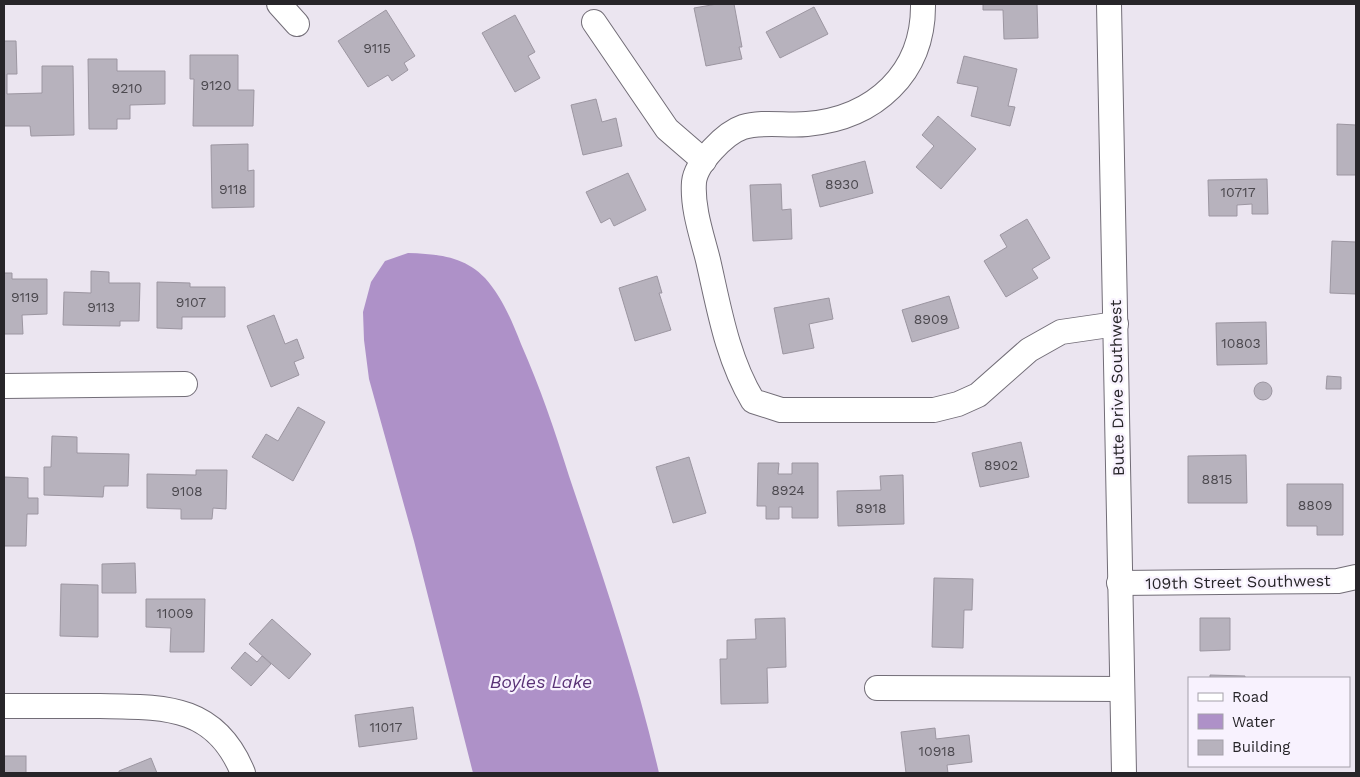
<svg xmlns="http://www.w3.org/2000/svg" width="1360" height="777" font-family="'Work Sans',sans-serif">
	<rect width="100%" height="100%" fill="#ebe5f0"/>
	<path fill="#ae91c8" d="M 408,253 C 437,254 464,256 485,278 C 502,297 512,321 521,344 C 540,387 555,431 569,476 C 602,574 636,673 659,773 L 473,773 L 414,541 L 369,379 L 364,340 L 363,312 L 371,282 L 385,261 Z"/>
	<g fill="#b7b2bd" stroke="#9c96a1">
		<polygon points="717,4 734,4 742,47 739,47 742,59 706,66 694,8"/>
		<polygon points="983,4 1037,4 1038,38 1004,39 1003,10 983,10"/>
		<polygon points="814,7 828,34 780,58 766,32"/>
		<polygon points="386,10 415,56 404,63 408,70 392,81 388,75 368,87 338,41"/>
		<polygon points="515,15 535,52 528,56 540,78 515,92 482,33"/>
		<polygon points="4,41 16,41 17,74 7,74 7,94 42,93 42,66 73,66 74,135 31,136 30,126 4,126"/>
		<polygon points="190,55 238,55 238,90 254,90 253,126 193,126 194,79 190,79"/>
		<polygon points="964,56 1017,69 1008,106 1015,107 1010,126 971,116 978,87 957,83"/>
		<polygon points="88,59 117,59 117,71 165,71 165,104 130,105 130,119 117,119 117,129 89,129"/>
		<polygon points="596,99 602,122 616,118 622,146 583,155 571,105"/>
		<polygon points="938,116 976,149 941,189 916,167 934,146 922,135"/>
		<polygon points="1337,124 1356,125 1356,175 1337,175"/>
		<polygon points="248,144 248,171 254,170 254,207 212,208 211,145"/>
		<polygon points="865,161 873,193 820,207 812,175"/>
		<polygon points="628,173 646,210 614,226 610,218 601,223 586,192"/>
		<polygon points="1267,179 1268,214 1252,214 1252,204 1237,205 1237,216 1209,216 1208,180"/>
		<polygon points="781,184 782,210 791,209 792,239 753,241 750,185"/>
		<polygon points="1027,219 1050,258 1032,269 1038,278 1006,297 984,261 1007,247 1000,235"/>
		<polygon points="1332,241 1356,242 1356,294 1330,293"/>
		<polygon points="91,271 109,272 109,283 140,283 139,321 120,321 120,326 63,325 64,292 91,293"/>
		<polygon points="4,273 12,273 12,279 47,279 47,314 22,315 23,334 4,334"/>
		<polygon points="657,276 662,293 659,293 671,330 635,341 619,288"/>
		<polygon points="157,282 190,283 190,287 225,287 225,317 182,317 182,329 157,328"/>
		<polygon points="949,296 959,328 912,342 902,310"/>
		<polygon points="829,298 833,319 809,324 814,348 783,354 774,308"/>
		<polygon points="274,315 285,344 297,339 304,358 294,362 299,375 271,387 247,326"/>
		<polygon points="1266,322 1267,364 1217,365 1216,323"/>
		<polygon points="1327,376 1341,377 1341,389 1326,389"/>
		<circle cx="1263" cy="391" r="9"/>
		<polygon points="298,407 325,422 293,481 252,457 266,434 278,441"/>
		<polygon points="52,436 77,437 77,453 129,454 128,486 104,486 103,497 44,495 44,467 51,467"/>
		<polygon points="1021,442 1029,477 980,487 972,453"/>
		<polygon points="1246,455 1247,503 1188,503 1188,456"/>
		<polygon points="689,457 706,513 673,523 656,467"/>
		<polygon points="758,463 779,463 778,474 792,474 792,463 818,463 818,518 792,518 792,507 779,507 779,519 766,519 766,506 757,506"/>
		<polygon points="196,470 227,470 226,509 213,508 212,519 181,519 181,509 147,508 147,474 196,475"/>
		<polygon points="903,475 904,524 838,526 837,491 881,490 880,476"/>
		<polygon points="4,477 28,478 28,498 38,498 38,514 27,514 26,546 4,546"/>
		<polygon points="1287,484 1343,484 1343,535 1317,535 1317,526 1287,526"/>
		<polygon points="135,563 136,593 102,593 102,564"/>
		<polygon points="934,578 973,579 972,610 964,610 963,648 932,647"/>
		<polygon points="61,584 98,585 98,637 60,636"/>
		<polygon points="146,599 205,599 204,652 170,652 171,628 146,627"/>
		<polygon points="785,618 786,667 767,668 768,703 721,704 720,659 727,659 727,640 756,639 755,619"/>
		<polygon points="1200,618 1230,618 1230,650 1200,651"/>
		<polygon points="272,619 311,654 289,679 249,644"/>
		<polygon points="245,652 257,662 262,656 271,664 251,686 231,668"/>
		<polygon points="1210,675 1245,676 1245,678 1210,678"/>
		<polygon points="413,707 417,739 359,747 355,715"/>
		<polygon points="935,728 936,739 969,735 972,762 947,765 948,773 906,773 901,732"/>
		<rect x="4" y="756" width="22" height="17"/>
		<polygon points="151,758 157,773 119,773 119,771"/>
	</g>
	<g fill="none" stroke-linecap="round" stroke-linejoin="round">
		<defs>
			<g id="minor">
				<polyline points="279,4 297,24"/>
				<path d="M 923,4 C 924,73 875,118 807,124 C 787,126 762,121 743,127 C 725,133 696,163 694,182 C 692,208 702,236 708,260 C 719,308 727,358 753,401 L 781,410 L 934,410 L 958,404 L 978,395 L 1029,350 L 1061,332 L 1116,324"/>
				<polyline points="1109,4 1124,773"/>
				<polyline points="594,22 667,129 704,161"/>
				<polyline points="4,386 185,384"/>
				<polyline points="1119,583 1338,581 1356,577"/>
				<polyline points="877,688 1122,689"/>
				<path d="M 4,706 C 36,706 68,706 100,706 C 163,707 215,704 243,773"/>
			</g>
		</defs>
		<use href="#minor" stroke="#726d77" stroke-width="26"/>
		<use href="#minor" stroke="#fff" stroke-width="24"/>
	</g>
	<g text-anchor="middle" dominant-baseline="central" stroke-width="4.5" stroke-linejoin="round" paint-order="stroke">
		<g font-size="14" fill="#4b484e">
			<text x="377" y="48">9115</text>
			<text x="216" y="85">9120</text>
			<text x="127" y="88">9210</text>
			<text x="842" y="184">8930</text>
			<text x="233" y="189">9118</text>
			<text x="1238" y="192">10717</text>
			<text x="25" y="297">9119</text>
			<text x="191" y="302">9107</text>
			<text x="101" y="307">9113</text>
			<text x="931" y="319">8909</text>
			<text x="1241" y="343">10803</text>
			<text x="1001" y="465">8902</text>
			<text x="1217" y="479">8815</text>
			<text x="788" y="490">8924</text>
			<text x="187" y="491">9108</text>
			<text x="1315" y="505">8809</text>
			<text x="871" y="508">8918</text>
			<text x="175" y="613">11009</text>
			<text x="386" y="727">11017</text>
			<text x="937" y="751">10918</text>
		</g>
		<g font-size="16" fill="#272529" stroke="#f8f2fe">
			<text transform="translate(1117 388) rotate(-91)">Butte Drive Southwest</text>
			<text transform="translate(1238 582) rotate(-1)">109th Street Southwest</text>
		</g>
		<g font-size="18" font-style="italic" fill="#593276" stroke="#f8f2fe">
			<text x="541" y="681">Boyles Lake</text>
		</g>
	</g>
	<rect width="1360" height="777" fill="none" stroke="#272529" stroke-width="10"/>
	<rect x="1188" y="677" width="162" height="90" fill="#f8f2fe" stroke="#a4a0a9"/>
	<rect x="1198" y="693" width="25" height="8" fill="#ffffff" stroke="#a4a0a9"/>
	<text x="1232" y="702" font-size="15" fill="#272529">Road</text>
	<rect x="1198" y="714" width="25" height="15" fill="#ae91c8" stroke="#a4a0a9"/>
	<text x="1232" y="727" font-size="15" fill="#272529">Water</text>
	<rect x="1198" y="740" width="25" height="15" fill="#b7b2bd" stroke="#a4a0a9"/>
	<text x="1232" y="752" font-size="15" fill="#272529">Building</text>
</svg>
